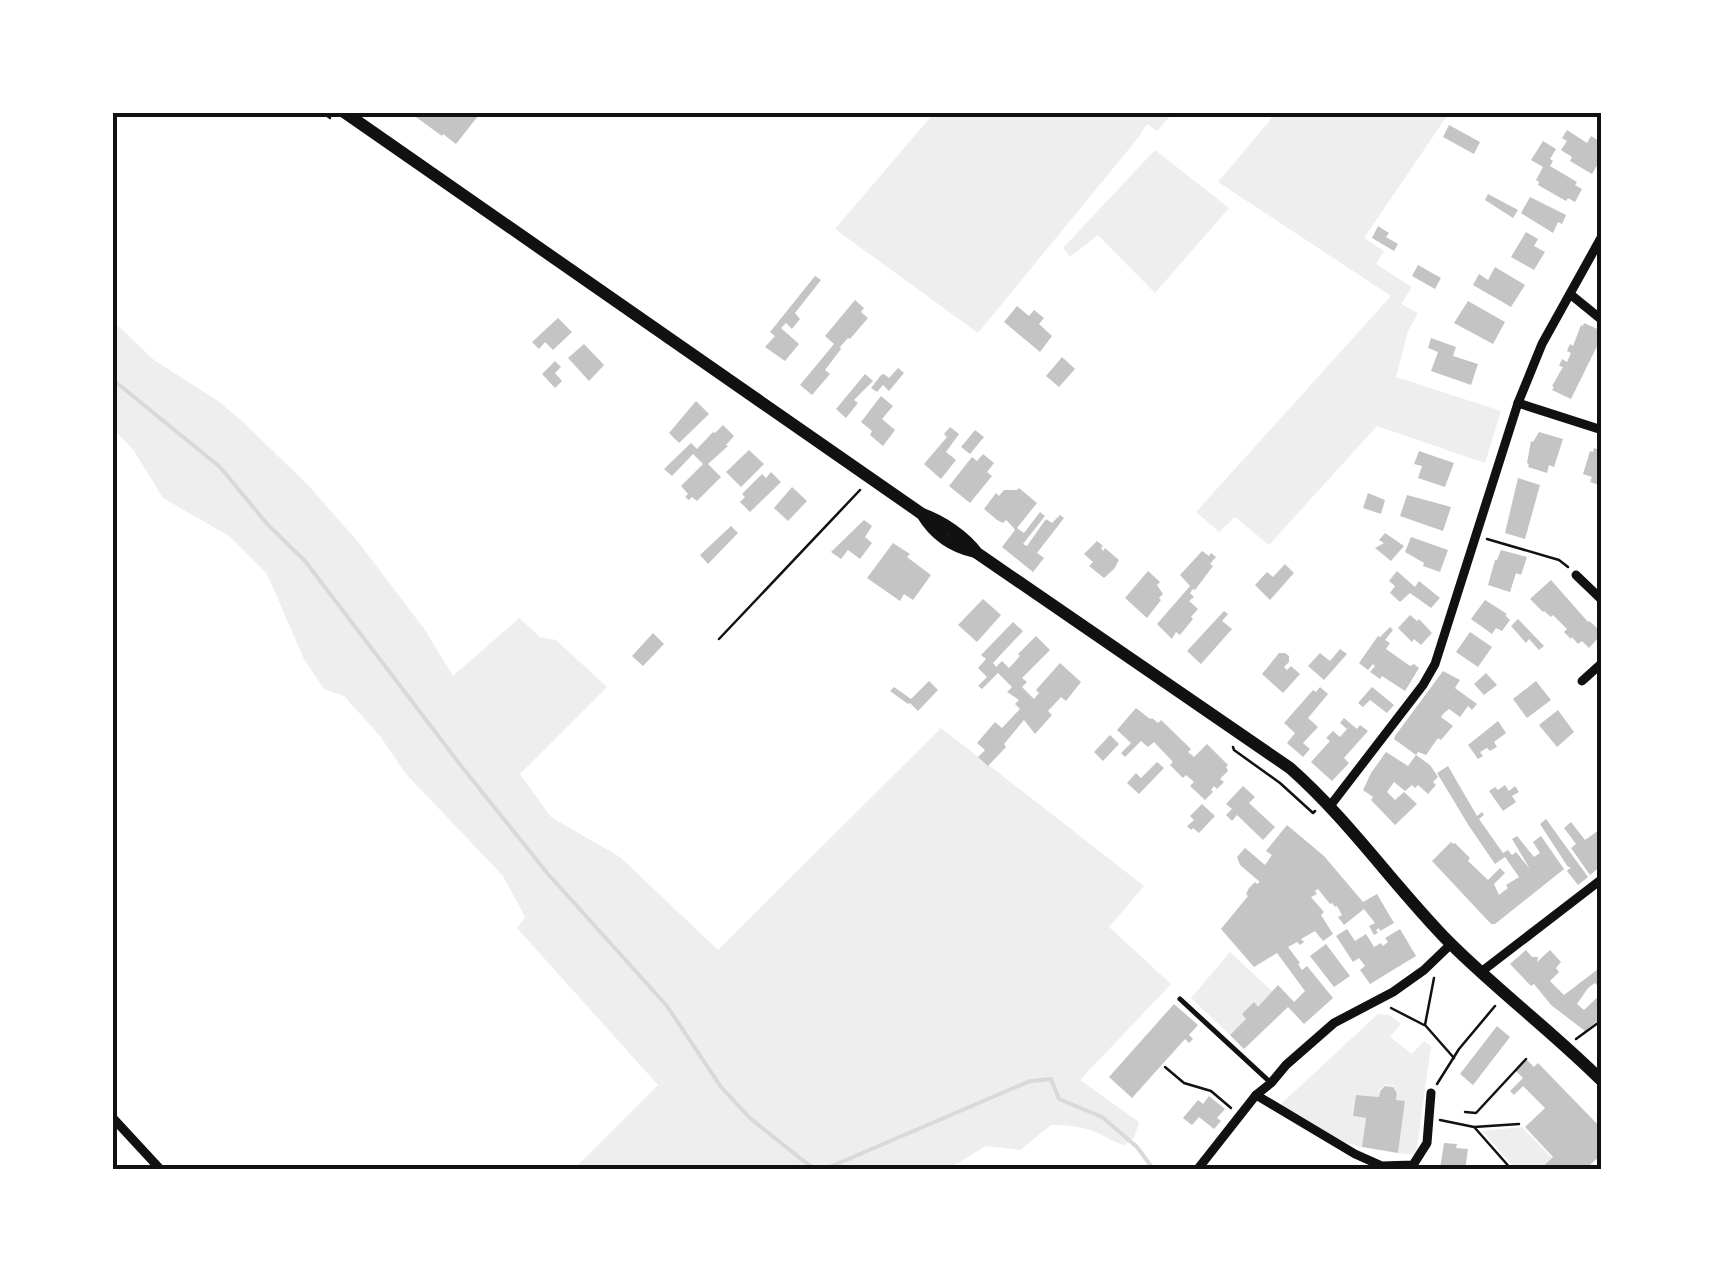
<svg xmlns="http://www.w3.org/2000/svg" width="1714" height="1282" font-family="'DejaVu Sans',sans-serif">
	<rect width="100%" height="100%" fill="#fff"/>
	<g fill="#eee">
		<polygon points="1277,112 1449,113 1364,238 1384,251 1376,264 1412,287 1401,304 1418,313 1408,331 1396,377 1501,411 1485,463 1377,426 1269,545 1235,517 1219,532 1196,512 1391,296 1218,182"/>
		<polygon points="934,113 934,112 1173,113 1157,131 1147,124 1138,138 978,333 835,229"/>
		<polygon points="1155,150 1229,208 1155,293 1098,235 1070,257 1063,248"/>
		<path d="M 112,320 L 154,360 L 218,401 L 242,421 L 307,484 L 359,543 L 425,630 L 453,676 L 519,618 L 540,637 L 556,640 L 607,687 L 520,774 L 551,817 L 620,857 L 718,950 L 941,728 L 1144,886 L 1109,927 L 1171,984 L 1080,1080 L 1139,1122 L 1134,1138 L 1124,1145 C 1112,1142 1104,1135 1093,1131 C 1079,1126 1066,1125 1051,1125 L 1020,1150 L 986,1146 L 948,1169 L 574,1169 L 658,1085 L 517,928 L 525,917 L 503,876 L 406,774 L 380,736 L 344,696 L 324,689 L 304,659 L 267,574 L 229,536 L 163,498 L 134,451 L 113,428 Z"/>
		<polygon points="1230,952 1274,993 1230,1035 1191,998"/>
		<polygon points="1378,1014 1389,1015 1401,1024 1390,1037 1412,1054 1424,1041 1431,1046 1416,1155 1398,1153 1405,1102 1396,1100 1398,1093 1393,1086 1385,1085 1379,1090 1379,1097 1356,1095 1353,1116 1366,1118 1362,1147 1338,1141 1280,1105"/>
		<polygon points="1522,1127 1552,1158 1539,1169 1516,1169 1482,1131"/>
	</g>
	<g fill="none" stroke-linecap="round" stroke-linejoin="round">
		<polyline stroke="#d9d9d9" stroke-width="4" points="112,379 220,467 268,525 305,561 462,767 548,874 667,1006 721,1087 751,1119 801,1159 815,1169 825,1169 1030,1081 1051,1079 1059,1099 1102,1117 1137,1147 1154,1170"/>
	</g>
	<g fill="#c4c4c4">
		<polygon points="409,112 474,112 478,116 456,144 443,134 442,136"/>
		<polygon points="1449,125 1480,142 1474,154 1443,137"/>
		<polygon points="1567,130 1587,143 1591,136 1602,143 1602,157 1592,174 1570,161 1572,157 1561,150 1567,141 1562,138"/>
		<polygon points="1543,141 1556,149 1550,159 1553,161 1550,166 1577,182 1575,185 1582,189 1575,202 1568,198 1566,201 1538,185 1539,182 1536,180 1543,167 1531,160"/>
		<polygon points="1488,194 1518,210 1513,218 1485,200"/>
		<polygon points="1530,197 1566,215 1562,224 1558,222 1553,233 1521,213"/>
		<polygon points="1378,226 1389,233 1386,237 1398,244 1394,251 1372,238"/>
		<polygon points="1526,232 1538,239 1534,246 1545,252 1534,270 1511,257"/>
		<polygon points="1418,265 1441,278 1435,289 1412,276"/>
		<polygon points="1495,267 1525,285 1511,307 1473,285 1479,274 1488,280"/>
		<polygon points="815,276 821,280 795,313 800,319 792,329 786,323 781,328 799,344 785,361 765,347 775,336 770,332"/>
		<polygon points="855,300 864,308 861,312 868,318 850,339 848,338 840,347 841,349 825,370 830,374 812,395 800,385 834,344 825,336"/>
		<polygon points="1468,301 1505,322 1493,344 1454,323"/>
		<polygon points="1017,306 1029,316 1034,310 1044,318 1039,324 1052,336 1040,352 1004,322"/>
		<polygon points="558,318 572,332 553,350 545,342 539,349 532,342"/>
		<polygon points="1584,323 1602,331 1602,336 1571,399 1552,390 1554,387 1552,386 1563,367 1559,366 1562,359 1567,362 1571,353 1567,351 1570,344 1573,346 1581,325 1583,326"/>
		<polygon points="1431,338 1456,347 1453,356 1478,364 1471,385 1431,371 1438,352 1428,348"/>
		<polygon points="584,344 604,365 589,381 568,358"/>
		<polygon points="1062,357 1075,369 1059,387 1046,376"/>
		<polygon points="555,361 561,367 555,373 562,381 555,388 542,374"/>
		<polygon points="898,368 904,373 889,391 883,385 877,392 871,388 881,375 884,374 889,378"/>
		<polygon points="865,374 873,381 854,400 858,403 846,418 836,409"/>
		<polygon points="881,396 893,406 882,419 895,430 883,446 870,435 872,431 861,422"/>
		<polygon points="696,401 709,414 679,443 669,433"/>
		<polygon points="723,425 734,436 726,445 728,446 708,464 721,477 697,501 692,497 689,500 685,497 688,494 681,486 703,464 693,454 672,476 664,469 691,443 697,449 713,432 715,433"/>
		<polygon points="950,427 959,434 946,452 956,460 941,479 924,464 947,437 944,434"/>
		<polygon points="975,430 984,437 970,454 961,447"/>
		<polygon points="1539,432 1563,439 1554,467 1549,465 1547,473 1528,467 1529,464 1527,463 1531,441 1533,442"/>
		<polygon points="1594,448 1602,451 1602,486 1590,482 1592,477 1583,474 1590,451 1593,452"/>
		<polygon points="749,450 764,464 741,487 726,472"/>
		<polygon points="1419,451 1454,463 1445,487 1418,478 1422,466 1414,464"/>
		<polygon points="983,454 994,463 987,472 992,476 970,503 949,486 972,457 977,461"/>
		<polygon points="771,472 781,482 750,512 740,502 745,497 742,494 762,474 766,478"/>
		<polygon points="1518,478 1540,485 1525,539 1505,533"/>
		<polygon points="792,487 807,501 788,521 774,508"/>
		<polygon points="1019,488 1037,503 1017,528 1024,533 1040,512 1045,516 1023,544 1027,546 1046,519 1052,523 1060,515 1064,518 1037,553 1044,558 1033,572 1002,547 1015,530 1012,526 1006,520 1003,523 997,520 984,509 996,493 999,496 1004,490 1017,490"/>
		<polygon points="1368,493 1385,500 1381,514 1363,508"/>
		<polygon points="1407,495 1451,507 1443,531 1400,516"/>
		<polygon points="864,520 872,526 865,537 872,543 860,559 848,550 841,559 831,552"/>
		<polygon points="731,526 738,533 708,564 700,555"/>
		<polygon points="1385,533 1404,546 1391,561 1375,548 1384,543 1379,540"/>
		<polygon points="1411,537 1448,550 1440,572 1423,566 1424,563 1405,552"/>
		<polygon points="1097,541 1103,546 1101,548 1103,551 1105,548 1119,560 1114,569 1104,578 1089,566 1093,562 1084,554"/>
		<polygon points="893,543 910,554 907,557 931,575 913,600 904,594 900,601 867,578"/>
		<polygon points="1501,550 1527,557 1521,575 1516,573 1510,592 1488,585 1495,560 1497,560"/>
		<polygon points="1202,551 1209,556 1211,553 1216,557 1210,564 1213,566 1195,590 1193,589 1190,593 1194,597 1189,601 1198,609 1191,617 1193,619 1180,635 1176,632 1172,639 1157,624 1190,586 1180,575"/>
		<polygon points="1285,564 1294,573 1270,600 1255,585 1267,572 1273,577"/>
		<polygon points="1148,571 1160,582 1157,585 1163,594 1159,598 1161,600 1147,618 1125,598"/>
		<polygon points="1397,571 1415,587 1419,581 1440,598 1431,608 1410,593 1400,602 1390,593 1395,586 1389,581"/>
		<polygon points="1551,580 1588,622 1589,621 1594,625 1602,634 1589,648 1582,641 1578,644 1572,637 1571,639 1564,632 1567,629 1553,615 1551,617 1544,611 1543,612 1530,599"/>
		<polygon points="983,599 1001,615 977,642 958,625"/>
		<polygon points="1485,600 1507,614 1505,615 1510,620 1502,631 1496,628 1492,634 1471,619"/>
		<polygon points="1224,611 1228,614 1222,621 1232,629 1201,664 1187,651"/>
		<polygon points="1410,615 1417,621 1419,619 1432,633 1421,645 1414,639 1412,642 1398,628"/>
		<polygon points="1518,619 1544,646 1539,650 1529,639 1526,643 1511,626"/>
		<polygon points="1013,622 1023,631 993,663 996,667 1002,661 1009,668 1020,656 1018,654 1036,636 1050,650 1022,678 1027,682 1022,687 1034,699 1039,693 1036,690 1060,663 1081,682 1066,701 1061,697 1048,711 1052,715 1035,734 1024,720 1004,744 1006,747 988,766 978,757 985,750 977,743 995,722 1002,728 1020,709 1015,704 1019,700 1007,692 1012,687 998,673 982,689 978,686 987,677 978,668 986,659 981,655"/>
		<polygon points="1390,627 1393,630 1385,640 1390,643 1386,649 1410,666 1414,664 1419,668 1405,691 1382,676 1380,679 1370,672 1375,666 1373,664 1368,670 1359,663 1378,636 1380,637"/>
		<polygon points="1470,632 1492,647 1478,667 1456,652"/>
		<polygon points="653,633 664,644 643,666 632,656"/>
		<polygon points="1340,649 1347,654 1324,680 1308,666 1320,653 1330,661"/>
		<polygon points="1279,653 1285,653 1289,656 1289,662 1284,667 1287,670 1291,666 1300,674 1283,693 1262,674"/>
		<polygon points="1443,671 1460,680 1455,688 1477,704 1472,710 1468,706 1460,717 1449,709 1444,713 1441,717 1453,726 1441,740 1438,738 1426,755 1418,752 1416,755 1394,739 1395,736"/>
		<polygon points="1486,673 1497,685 1484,695 1474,684"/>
		<polygon points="929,681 938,690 918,711 910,703 908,704 890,691 894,687 911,699"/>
		<polygon points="1536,681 1551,700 1527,718 1513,699"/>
		<polygon points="1320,687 1328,694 1308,718 1318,727 1303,743 1310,749 1303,757 1287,743 1295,733 1284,723 1313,690 1316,692"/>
		<polygon points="1372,687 1394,705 1387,713 1370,700 1363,707 1358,703"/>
		<polygon points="1136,708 1150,719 1152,718 1158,723 1161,720 1191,749 1188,752 1194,757 1207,744 1228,765 1226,767 1228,771 1220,779 1224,782 1217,789 1214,786 1211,790 1213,792 1205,800 1190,786 1194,782 1186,775 1183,778 1170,765 1173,762 1154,742 1148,747 1141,741 1125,757 1121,753 1131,743 1117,730"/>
		<polygon points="1558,710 1574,732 1557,747 1539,725"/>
		<polygon points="1344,718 1357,729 1360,725 1368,731 1344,758 1349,763 1332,781 1311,762 1330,741 1326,738 1333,731 1340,737 1347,729 1340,723"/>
		<polygon points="1498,721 1506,733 1494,742 1497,747 1490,751 1487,748 1480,752 1483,756 1478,759 1468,745"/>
		<polygon points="1110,735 1119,744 1103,761 1094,752"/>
		<polygon points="1386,752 1408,766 1416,755 1430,765 1438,777 1433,782 1436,785 1428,794 1418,785 1415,788 1412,785 1405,791 1394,782 1387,792 1395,800 1404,792 1417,804 1395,825 1371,800 1373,797 1363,790 1371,773"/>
		<polygon points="1157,762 1164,768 1139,794 1127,783 1136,773 1141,778"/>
		<polygon points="1448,766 1477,816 1482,812 1484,815 1479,819 1503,853 1508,850 1512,855 1516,852 1530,869 1512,839 1517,836 1534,857 1540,853 1533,842 1541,836 1564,869 1495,924 1491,924 1432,861 1451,842 1453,844 1455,843 1470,858 1468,861 1488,880 1500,868 1505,873 1494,884 1499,895 1508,888 1506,885 1519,877 1505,857 1495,864 1469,826 1437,773"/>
		<polygon points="1505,785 1509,791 1515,786 1519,792 1512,796 1516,802 1503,811 1489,791 1495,787 1498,790"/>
		<polygon points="1243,786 1255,797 1249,803 1275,827 1263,840 1237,815 1232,821 1226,815 1232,809 1226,804"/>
		<polygon points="1202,804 1215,816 1199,833 1193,828 1191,830 1187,826 1194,820 1190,816"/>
		<polygon points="1546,819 1588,877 1578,885 1567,871 1571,867 1568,867 1540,824"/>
		<polygon points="1571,822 1585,840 1602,828 1602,854 1597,857 1602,865 1590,875 1571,848 1576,844 1564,828"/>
		<polygon points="1287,825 1324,856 1363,902 1377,894 1394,923 1380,931 1379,928 1376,930 1378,933 1374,935 1369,926 1375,923 1364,909 1344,925 1338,917 1342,915 1337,906 1335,907 1332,903 1330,904 1318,889 1315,891 1317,894 1311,897 1324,912 1321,915 1333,934 1323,941 1315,931 1301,939 1304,942 1300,945 1297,942 1288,947 1300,963 1298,964 1302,970 1307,966 1333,998 1304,1024 1288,1007 1244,1049 1230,1035 1246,1019 1242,1014 1254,1002 1258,1007 1278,985 1294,1002 1305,991 1277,953 1254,967 1221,929 1248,896 1246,894 1249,888 1255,882 1257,884 1260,882 1240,865 1237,857 1245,848 1265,865 1272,855 1266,851"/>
		<polygon points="1347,929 1355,941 1366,934 1374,947 1381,943 1383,946 1388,942 1385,938 1400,929 1416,956 1370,984 1360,970 1365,966 1359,958 1353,962 1336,936"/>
		<polygon points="1326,944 1350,976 1334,987 1310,956"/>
		<polygon points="1526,950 1532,957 1538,957 1537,962 1550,950 1561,962 1556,968 1559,972 1550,981 1564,995 1602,966 1602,983 1598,986 1595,983 1588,988 1577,1004 1584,1010 1602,993 1602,1017 1585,1031 1551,1005 1534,984 1531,986 1510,964"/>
		<polygon points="1174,1004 1198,1025 1189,1035 1193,1039 1189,1043 1185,1039 1132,1098 1109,1077"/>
		<polygon points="1497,1026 1510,1037 1473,1085 1460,1074"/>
		<polygon points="1526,1059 1534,1067 1538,1063 1602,1129 1602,1165 1596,1159 1585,1170 1539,1170 1553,1157 1525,1127 1545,1108 1523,1086 1514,1095 1510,1091 1523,1078 1515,1070"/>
		<polygon points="1385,1086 1393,1087 1397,1093 1396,1100 1405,1101 1398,1153 1362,1147 1366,1118 1353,1116 1356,1095 1379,1097 1380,1091"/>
		<polygon points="1209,1096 1225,1109 1217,1118 1221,1121 1214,1129 1199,1117 1192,1125 1183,1118 1198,1100 1203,1104"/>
		<polygon points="1444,1143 1457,1144 1456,1148 1468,1149 1465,1170 1440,1168"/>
	</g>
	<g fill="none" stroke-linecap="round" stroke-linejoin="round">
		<g stroke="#111" stroke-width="2.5">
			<polyline points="322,112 330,118"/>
			<polyline points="1487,539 1559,560 1568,567"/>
			<polyline points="719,639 860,490"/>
			<polyline points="1233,747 1234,750 1280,783 1313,813 1315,811"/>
			<polyline points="1434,978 1425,1025 1454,1058"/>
			<polyline points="1391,1008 1424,1025"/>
			<polyline points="1576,1039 1602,1020"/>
			<polyline points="1165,1067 1184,1083 1211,1091 1231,1108"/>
			<polyline points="1437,1084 1459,1049 1495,1006"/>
			<polyline points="1465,1112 1476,1113 1526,1059"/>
			<polyline points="1440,1120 1474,1127 1519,1124"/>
			<polyline points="1475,1128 1512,1170"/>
		</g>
		<polyline stroke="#111" stroke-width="5" points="1180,999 1271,1083"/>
		<g stroke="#111" stroke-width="9">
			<polyline points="1570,294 1602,320"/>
			<polyline points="1518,403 1602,430"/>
			<polyline points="1576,575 1602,600"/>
			<polyline points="1582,681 1602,663"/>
			<polyline points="1330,806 1423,685 1435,664 1518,403 1542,344 1602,236"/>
			<polyline points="1481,972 1602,879"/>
			<polyline points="1256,1095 1355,1154 1382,1166 1413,1165 1427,1143 1431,1093"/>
			<polyline points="112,1117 161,1170"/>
			<polyline points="1197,1170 1256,1095 1271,1083 1286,1065 1334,1023 1393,992 1424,970 1451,944"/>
		</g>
		<g stroke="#111" stroke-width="12">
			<path d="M 344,112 L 922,514 C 942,521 964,536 977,553 L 1290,768 C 1349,820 1394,886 1449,942 C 1498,991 1553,1032 1602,1081"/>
			<path d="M 922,514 C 934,534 952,547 975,552"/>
		</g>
	</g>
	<rect width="1714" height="1282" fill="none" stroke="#ffffff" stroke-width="230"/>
	<rect x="115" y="115" width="1484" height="1052" fill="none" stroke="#111" stroke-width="4"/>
</svg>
